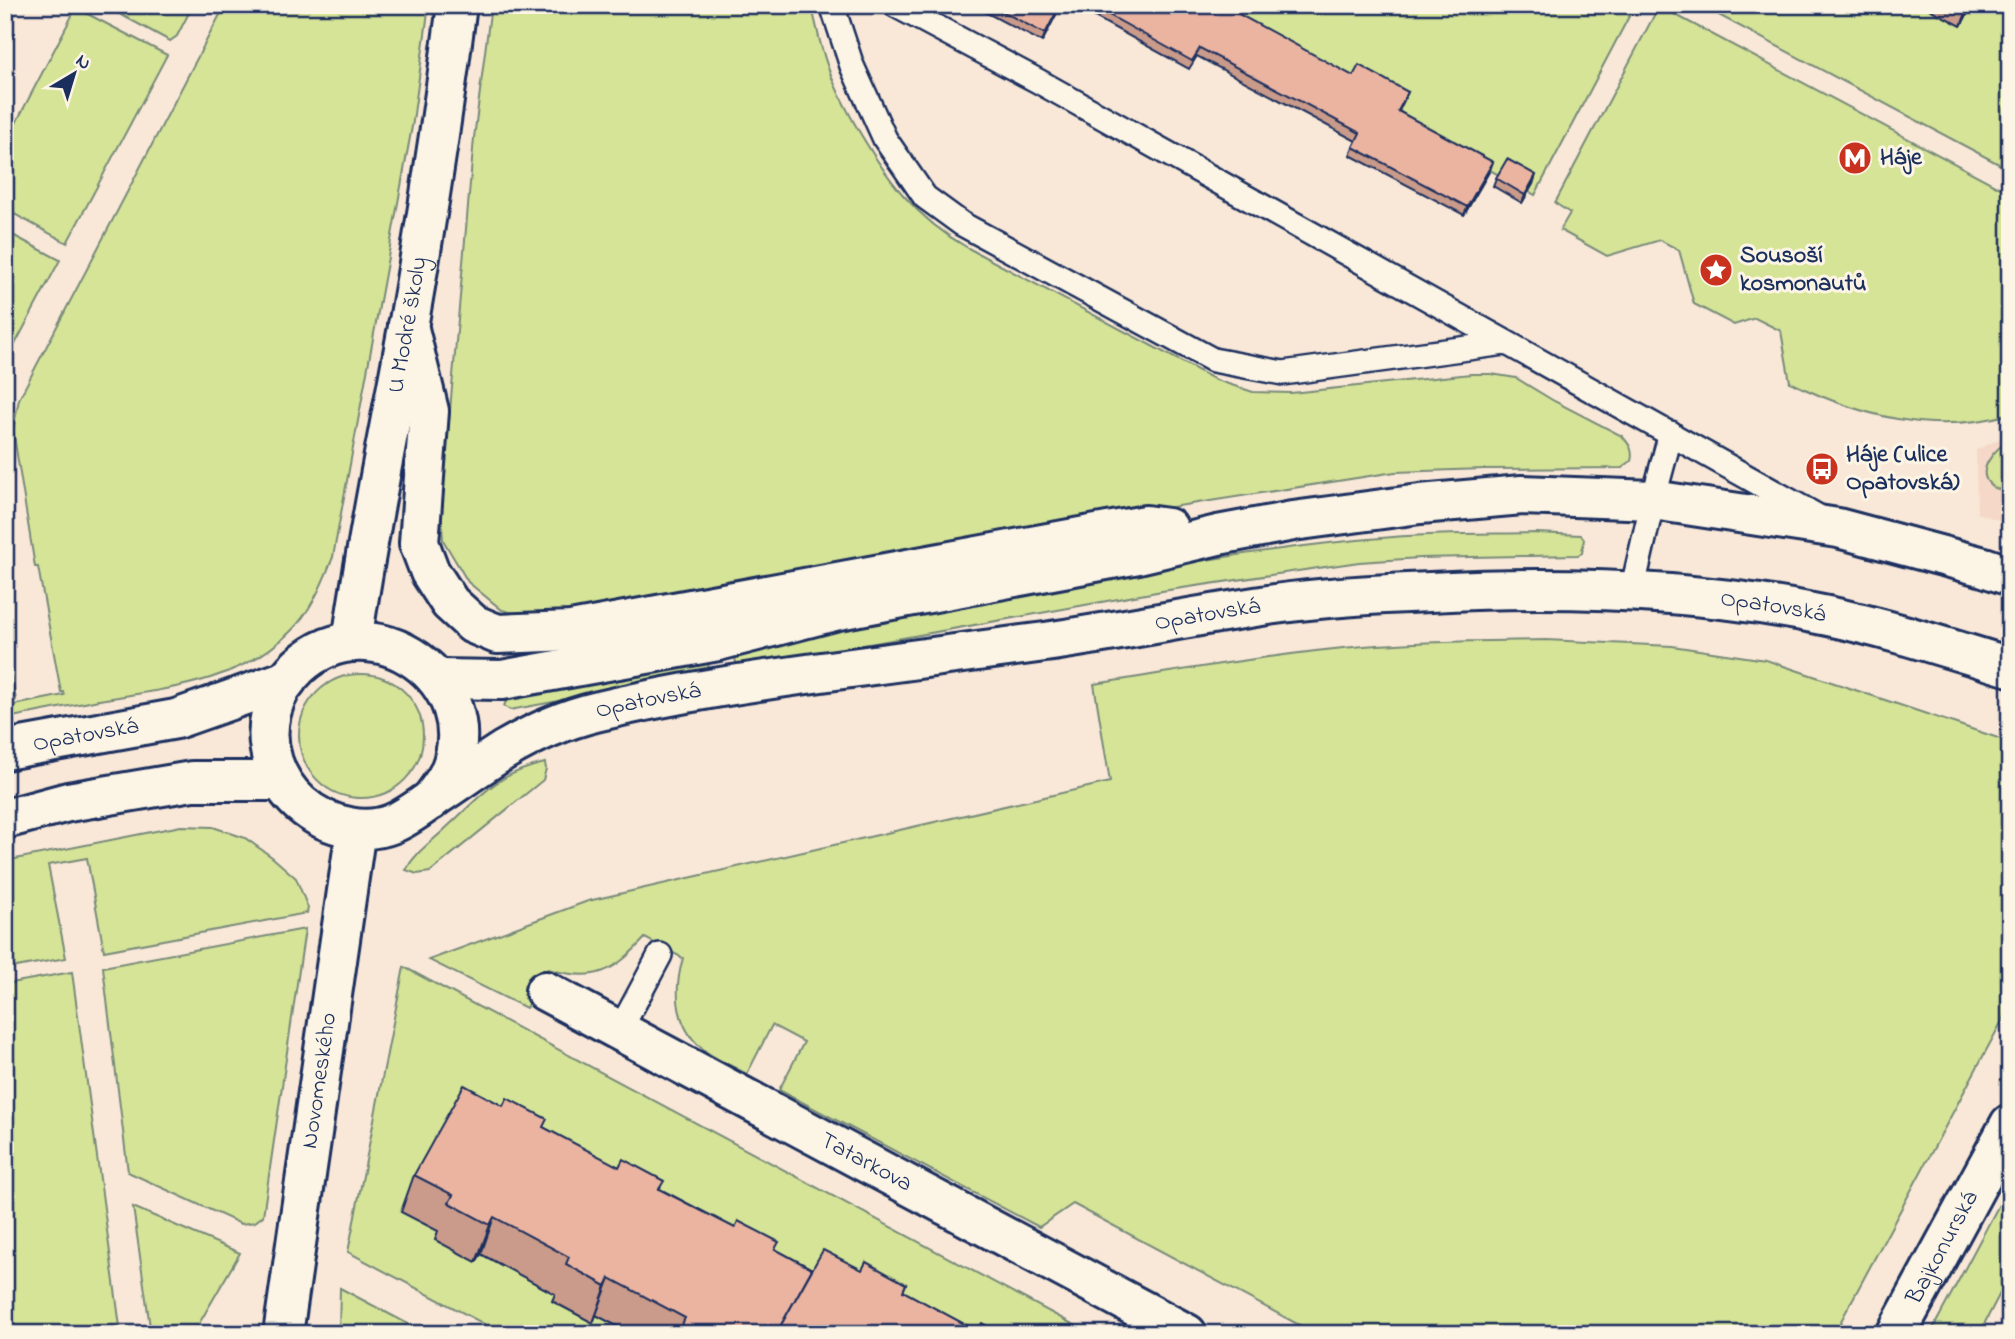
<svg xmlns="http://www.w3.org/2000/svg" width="2015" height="1339" font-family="'Indie Flower',sans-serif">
	<rect width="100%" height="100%" fill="#f9e8d7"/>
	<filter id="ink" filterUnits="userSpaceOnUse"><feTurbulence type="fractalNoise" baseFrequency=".0143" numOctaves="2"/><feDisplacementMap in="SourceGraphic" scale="14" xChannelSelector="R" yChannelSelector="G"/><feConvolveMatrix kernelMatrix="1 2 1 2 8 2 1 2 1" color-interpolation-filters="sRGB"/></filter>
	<g filter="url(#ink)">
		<polygon fill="#f5d8c7" points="2010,434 2010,524 1977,513 1976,450"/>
		<g fill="#d6e497" stroke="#788a7a" stroke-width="2">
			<polygon points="103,5 193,5 177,36 170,41"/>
			<path d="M 225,5 L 429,5 L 413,121 L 333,557 C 322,584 312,610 291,631 C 241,682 167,689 99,700 C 68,706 37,713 5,718 L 5,642 L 16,700 L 13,702 L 14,705 L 64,695 L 63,692 L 61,692 L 38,567 L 35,567 L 13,430 L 19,399 Z"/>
			<path d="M 491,5 L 811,5 C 816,21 818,37 823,52 C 830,78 843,103 856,126 C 886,178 915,218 968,248 L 1216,380 L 1253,392 L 1291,393 L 1471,374 L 1491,374 L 1516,378 L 1554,401 L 1622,436 C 1629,444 1634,450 1631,461 L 1622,468 L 1484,469 L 1395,472 L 1051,526 L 710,585 L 566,616 L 529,617 L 502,610 L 468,582 L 443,540 L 441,512 L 474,138 Z"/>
			<polygon points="1182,5 1635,5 1535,195 1528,191 1533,183 1499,175 1395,119 1350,84 1212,21"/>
			<polygon points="1700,5 1922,5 1961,26 1972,5 2010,5 2010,170"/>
			<path d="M 1659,6 L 2010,193 L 2010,414 C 1934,436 1859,416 1790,382 L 1781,331 L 1755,318 L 1734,325 L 1694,304 L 1679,250 L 1660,240 L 1607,256 L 1560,230 L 1570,213 L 1555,203 Z"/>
			<polygon points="76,8 167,55 67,243 5,209 5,144"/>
			<polygon points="5,231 60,260 5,363"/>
			<path d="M 2010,440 L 2010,493 C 2005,491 1998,490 1993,487 C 1972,472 1996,448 2010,440 Z"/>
			<path d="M 1536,533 L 1581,535 L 1584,539 L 1582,553 L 1578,555 L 1420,558 L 1359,562 L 1162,591 L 737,668 L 734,652 C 823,629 914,613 1005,596 C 1133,572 1262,547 1393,537 C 1441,533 1489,534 1536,533 Z"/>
			<path d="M 1546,640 L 1672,646 L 1766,660 L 2010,742 L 2010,1006 L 1834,1334 L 1316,1334 L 1073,1204 L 1039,1227 L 779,1090 L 804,1042 L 772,1025 L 747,1074 C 734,1067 720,1061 708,1053 C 675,1030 673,993 683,958 L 645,938 C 614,972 595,983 548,969 L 526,1008 L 429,960 L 588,901 L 1110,782 L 1094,684 C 1184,670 1274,654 1364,646 C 1424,641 1485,641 1546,640 Z"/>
			<polygon points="707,659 710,673 510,710 504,706 507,699"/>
			<circle cx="361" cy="736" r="62"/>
			<path d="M 545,763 L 546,769 L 543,780 L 430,872 L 417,874 L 406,870 C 416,851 432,842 447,827 C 482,795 495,774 545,763 Z"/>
			<polygon points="181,826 213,827 245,838 272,857 296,878 308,908 307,913 104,951 87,858 48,865 66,958 5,969 5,861"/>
			<polygon points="305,929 263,1216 255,1222 241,1224 128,1172 103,967"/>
			<polygon points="404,967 1091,1334 887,1334 440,1232 556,1294 553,1302 592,1322 596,1315 632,1334 503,1334 348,1252"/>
			<polygon points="72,972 121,1334 5,1334 5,984"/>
			<polygon points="2010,1184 2010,1274 1979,1334 1930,1334"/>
			<polygon points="133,1207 240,1253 193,1334 151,1334"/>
			<polygon points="340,1288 427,1334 339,1334"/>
		</g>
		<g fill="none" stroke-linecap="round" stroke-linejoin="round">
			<defs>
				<g id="lane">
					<polyline points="832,5 852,66 885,139 925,197 962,224 1213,360 1283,373 1505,343"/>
					<polyline points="895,5 1038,81 1817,516"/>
					<polyline points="1632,591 1653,500 1671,433"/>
					<polyline points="620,1030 660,955"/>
				</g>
				<g id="street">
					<path id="s1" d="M 545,991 L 1187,1334"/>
					<path id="s2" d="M 283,1334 L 356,829"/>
					<path id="s3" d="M 1896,1334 L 2010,1124"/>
				</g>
				<g id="secondary">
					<polyline points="408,325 429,411 419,543 430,572 450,603 473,624 497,634 571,631 1146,525 1168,528"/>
					<path id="s4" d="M 352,642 C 367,536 389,432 408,327 C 427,220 443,113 457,5"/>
					<polyline points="438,679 502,680 718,641 838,610 1138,554 1218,535 1293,521 1420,504 1522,495 1653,500 1838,528 1984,567 2010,576"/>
					<path id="s5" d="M 5,750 L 176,719 L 287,680"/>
					<path id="s6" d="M 430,801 C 437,792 444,783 449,773 C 489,682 372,599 299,666 C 240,721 272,813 349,827 C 388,835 409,815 439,794 C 460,780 481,765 503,751 C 532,734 562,720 595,712 C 674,693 755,681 836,670 C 905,661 975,651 1045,642 C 1122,631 1198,615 1275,604 C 1326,597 1378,594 1430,592 C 1563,585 1697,589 1828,616 C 1890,629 1950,649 2010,667"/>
					<polyline points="5,819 68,802 192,781 281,781"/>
				</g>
			</defs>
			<use href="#lane" stroke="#1b2f5e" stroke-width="28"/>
			<use href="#street" stroke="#1b2f5e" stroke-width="44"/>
			<use href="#secondary" stroke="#1b2f5e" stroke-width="44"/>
			<use href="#lane" stroke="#fcf5e5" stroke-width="23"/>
			<use href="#street" stroke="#fcf5e5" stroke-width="38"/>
			<use href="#secondary" stroke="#fcf5e5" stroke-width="38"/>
		</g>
		<g fill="#ca9b8a" stroke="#1b2f5e" stroke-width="2">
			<polygon points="972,5 1061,5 1042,42"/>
			<polygon points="1073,5 1200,5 1214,13 1353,76 1408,92 1399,111 1490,170 1464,215 1350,155 1356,141 1197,56 1189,69"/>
			<polygon points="1922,5 1972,5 1961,26"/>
			<polygon points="1496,178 1533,184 1522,203 1493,186"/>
			<polygon points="544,1128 812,1269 862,1270 906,1284 903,1292 977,1331 1002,1334 632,1334 596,1315 593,1323 552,1301 555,1294 481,1254 476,1262 435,1240 438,1231 401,1212 414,1175"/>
		</g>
		<g fill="#a47e71" stroke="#1b2f5e" stroke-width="2">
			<polygon points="1060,5 1061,5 1042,42 1045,34"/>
			<polygon points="1969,5 1972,5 1961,26"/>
			<polygon points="1493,162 1490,170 1464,215 1467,207"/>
			<polygon points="1536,175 1533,184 1522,203 1525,195"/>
			<polygon points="494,1217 481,1254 476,1262 490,1225"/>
			<polygon points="610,1278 596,1315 593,1323 606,1286"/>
		</g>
		<g fill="#ebb4a1" stroke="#1b2f5e" stroke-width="2">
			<polygon points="990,5 1060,5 1045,34"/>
			<polygon points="1091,5 1200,5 1214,13 1218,5 1222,5 1353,76 1359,65 1408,92 1398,111 1493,162 1467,207 1353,147 1360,133 1200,48 1192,61"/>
			<polygon points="1507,159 1536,175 1525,195 1496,178"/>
			<polygon points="464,1085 503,1106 507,1098 547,1119 543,1127 619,1167 623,1159 664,1181 659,1189 735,1228 738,1221 779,1242 775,1249 812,1269 776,1334 696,1334 681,1326 685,1318 610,1278 606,1286 566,1264 569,1257 494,1217 490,1225 449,1203 453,1195 414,1175"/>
			<polygon points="823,1250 862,1270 866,1262 906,1284 903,1291 977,1331 982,1323 1002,1334 776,1334"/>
		</g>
	</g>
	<defs>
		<symbol id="metro-disc" viewBox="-11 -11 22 22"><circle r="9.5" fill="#c8321e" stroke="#fcf5e5"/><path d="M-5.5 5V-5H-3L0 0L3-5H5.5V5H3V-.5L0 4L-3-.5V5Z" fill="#fff"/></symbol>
		<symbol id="sight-disc" viewBox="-11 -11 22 22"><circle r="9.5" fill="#c8321e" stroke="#fcf5e5"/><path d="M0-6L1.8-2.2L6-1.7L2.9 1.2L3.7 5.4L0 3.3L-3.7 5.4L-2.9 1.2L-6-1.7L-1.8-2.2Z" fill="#fff"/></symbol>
		<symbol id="bus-disc" viewBox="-11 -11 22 22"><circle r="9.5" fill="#c8321e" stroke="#fcf5e5"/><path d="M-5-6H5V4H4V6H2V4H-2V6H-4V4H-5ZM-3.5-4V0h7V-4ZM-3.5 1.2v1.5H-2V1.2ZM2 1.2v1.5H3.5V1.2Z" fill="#fff"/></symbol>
	</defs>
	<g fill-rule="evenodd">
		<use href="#metro-disc" x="1836" y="139" width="38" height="38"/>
		<use href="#sight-disc" x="1697" y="251" width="38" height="38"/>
		<use href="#bus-disc" x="1803" y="450" width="38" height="38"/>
	</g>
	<g text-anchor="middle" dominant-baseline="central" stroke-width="6" stroke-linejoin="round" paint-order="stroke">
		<g font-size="24" font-weight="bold" fill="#1b2f5e" stroke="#fcf5e5" text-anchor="start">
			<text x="1880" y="158">Háje</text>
			<text x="1740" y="256">Sousoší<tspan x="1740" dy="28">kosmonautů</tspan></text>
			<text x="1846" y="455">Háje (ulice<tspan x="1846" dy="28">Opatovská)</tspan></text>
		</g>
		<g font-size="24" fill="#1b2f5e" stroke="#fcf5e5">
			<text stroke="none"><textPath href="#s4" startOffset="322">U Modré školy</textPath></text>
			<text stroke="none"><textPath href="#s6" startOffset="1964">Opatovská</textPath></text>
			<text stroke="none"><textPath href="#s6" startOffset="1396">Opatovská</textPath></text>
			<text stroke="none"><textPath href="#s6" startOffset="830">Opatovská</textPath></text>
			<text stroke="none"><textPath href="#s5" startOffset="82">Opatovská</textPath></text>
			<text stroke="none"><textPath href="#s2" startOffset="256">Novomeského</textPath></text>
			<text stroke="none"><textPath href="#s1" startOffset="364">Tatarkova</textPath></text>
			<text stroke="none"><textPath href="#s3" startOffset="98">Bajkonurská</textPath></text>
		</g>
	</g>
	<rect width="2015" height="1339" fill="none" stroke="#fcf5e5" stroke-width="28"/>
	<rect x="14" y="14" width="1987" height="1311" fill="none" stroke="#1b2f5e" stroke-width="2.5" filter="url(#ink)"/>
	<g transform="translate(74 74) rotate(38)" stroke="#fcf5e5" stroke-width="5" paint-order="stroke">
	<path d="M0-5L12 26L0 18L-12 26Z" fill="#1b2f5e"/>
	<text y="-10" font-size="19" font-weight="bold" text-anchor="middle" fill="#1b2f5e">N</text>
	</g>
</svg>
